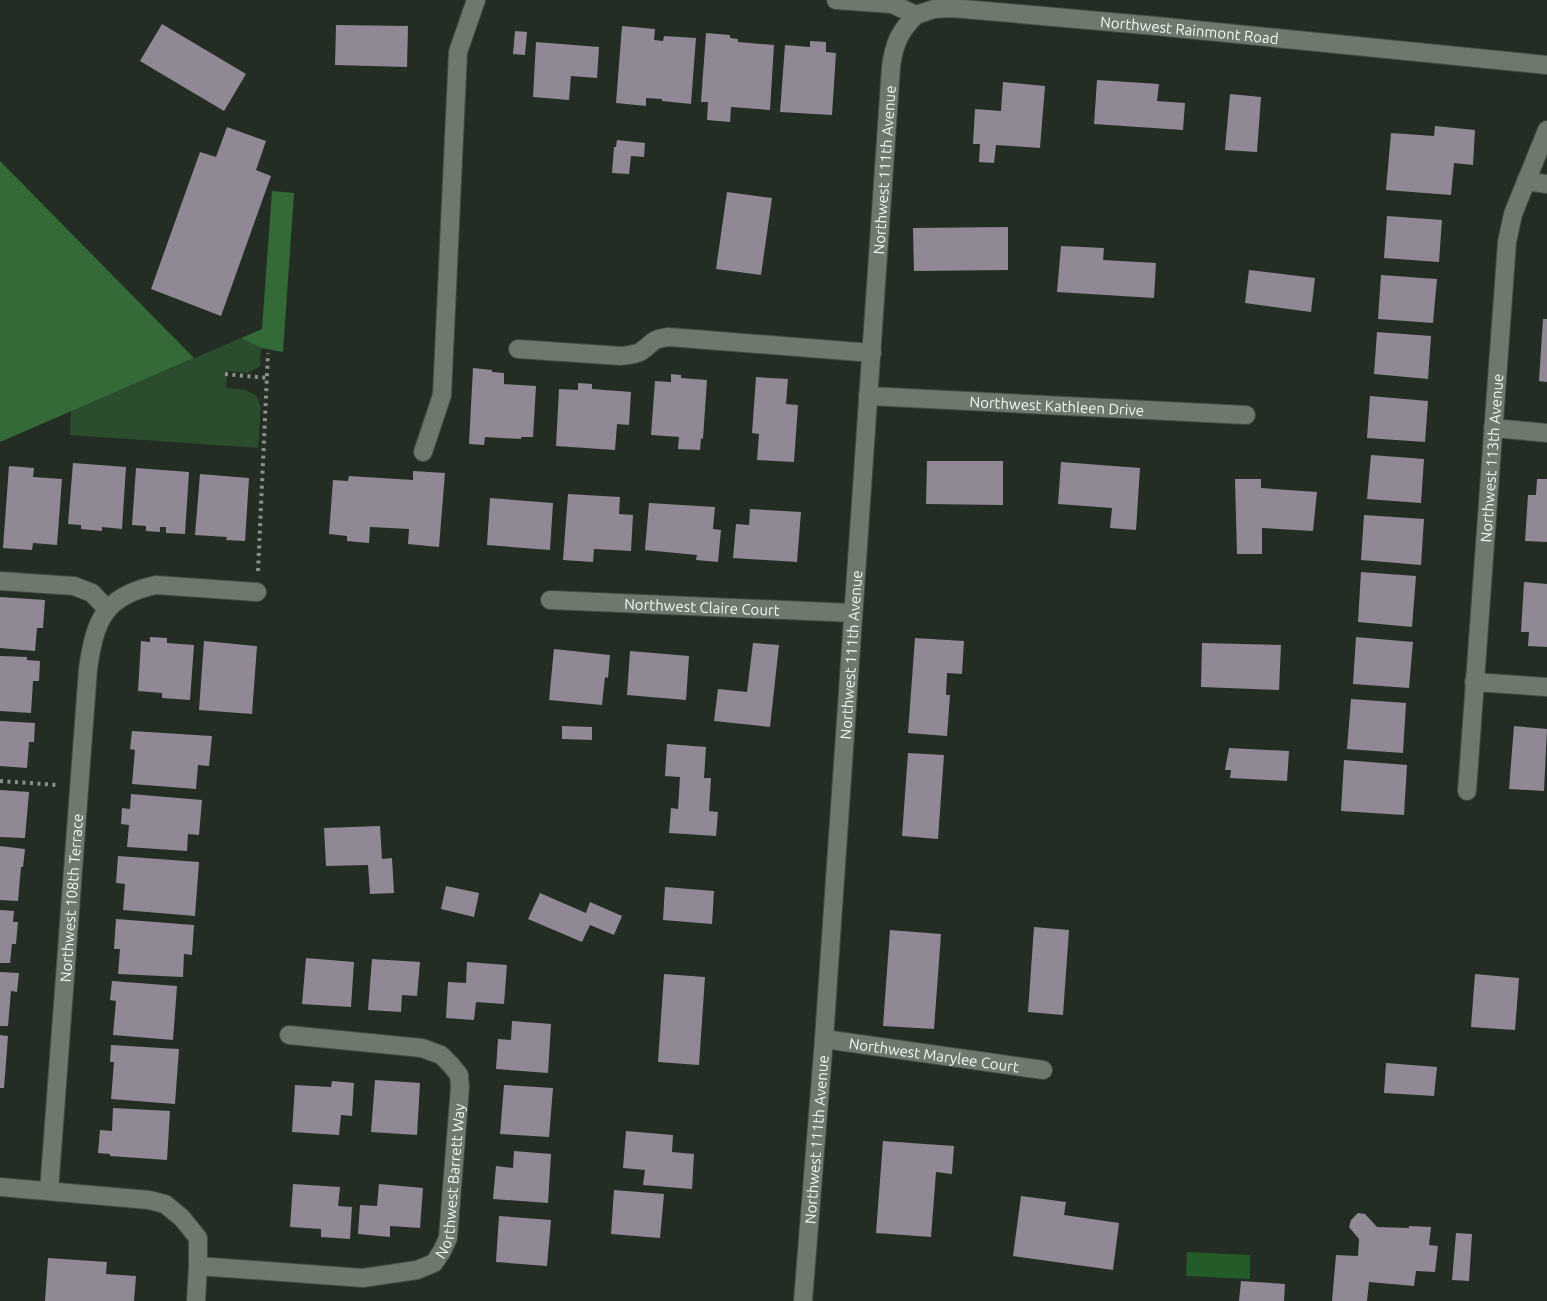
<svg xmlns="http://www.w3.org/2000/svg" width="1547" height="1301" font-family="Ubuntu,sans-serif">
	<rect width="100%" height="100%" fill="#242d24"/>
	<polygon fill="#2b4d2d" points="241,338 261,348 260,366 247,373 227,371 226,388 245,390 256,395 261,407 258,448 70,435 71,411"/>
	<g fill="#336a37">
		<polygon points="0,161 194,358 0,442"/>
		<polygon points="272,191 294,193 283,352 261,348 241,338 262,329"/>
	</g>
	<polygon fill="#245c29" points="1187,1252 1250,1255 1250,1279 1186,1276"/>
	<g fill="#908895">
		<polygon points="162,24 246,74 224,111 140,61"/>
		<polygon points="336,25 408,26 407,67 335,65"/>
		<polygon points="622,26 655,29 654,40 663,41 664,36 696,38 691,104 662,101 662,99 646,98 646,106 616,103"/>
		<polygon points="515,31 527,32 525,55 513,54"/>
		<polygon points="706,33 730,35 730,38 738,39 738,42 774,45 770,110 731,107 730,122 707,120 708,102 701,102"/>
		<polygon points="810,41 826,42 826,52 836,53 832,115 780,112 785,45 810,47"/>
		<polygon points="536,42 599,47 597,78 571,76 569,100 533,97"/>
		<polygon points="1097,80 1159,84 1157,101 1185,103 1183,130 1094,124"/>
		<polygon points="1003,82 1045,86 1040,148 996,145 994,163 979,162 980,144 973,144 975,109 1001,111"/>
		<polygon points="1230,94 1261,97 1257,152 1225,150"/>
		<polygon points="1435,126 1475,130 1473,165 1454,163 1451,195 1386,190 1391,133 1434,136"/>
		<polygon points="227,127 266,141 256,170 271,176 221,316 151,289 200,152 216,157"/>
		<polygon points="617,140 645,143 644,157 631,156 629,174 612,173 614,147 616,147"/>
		<polygon points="727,192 772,198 761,275 716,269"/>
		<polygon points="1387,216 1442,220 1439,262 1384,258"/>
		<polygon points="1008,227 1008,270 914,271 913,228"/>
		<polygon points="1061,246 1104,248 1103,260 1156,263 1154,298 1057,292"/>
		<polygon points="1249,270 1315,278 1311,312 1245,303"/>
		<polygon points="1381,275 1437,279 1433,323 1378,319"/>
		<polygon points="1543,319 1547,319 1547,382 1539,381"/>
		<polygon points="1377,332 1431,336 1428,379 1374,374"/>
		<polygon points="473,368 492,370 492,372 504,373 504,384 536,386 533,437 521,437 521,439 485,437 484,445 469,444"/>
		<polygon points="671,374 681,375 681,378 707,380 703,439 701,438 700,450 678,449 679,437 651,435 655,381 671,382"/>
		<polygon points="756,377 788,379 786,404 798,405 794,462 757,460 759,434 752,433"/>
		<polygon points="578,383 592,384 592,389 631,392 629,425 617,424 615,450 556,446 559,389 578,390"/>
		<polygon points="1370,396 1428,401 1425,442 1367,438"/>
		<polygon points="1371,455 1424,459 1421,503 1367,499"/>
		<polygon points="927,461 1003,461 1003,505 926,504"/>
		<polygon points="1061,462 1140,468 1136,530 1110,528 1112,508 1058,504"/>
		<polygon points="73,463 126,467 122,529 102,527 102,531 81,529 81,525 68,524"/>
		<polygon points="9,466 34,468 33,477 62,479 57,545 33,543 32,550 3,548"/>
		<polygon points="136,468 189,472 185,534 166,533 166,527 160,527 160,532 146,531 146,526 132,525"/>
		<polygon points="413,471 445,473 439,547 408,544 409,529 370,527 369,543 347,541 347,536 329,534 333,480 348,481 349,476 413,480"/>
		<polygon points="200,474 249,478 245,541 226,540 227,537 195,535"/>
		<polygon points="1235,479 1261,479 1261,488 1317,492 1313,531 1262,528 1262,554 1237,554"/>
		<polygon points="1537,479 1547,479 1547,542 1525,541 1528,495 1536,495"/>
		<polygon points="568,494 620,497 619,514 633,515 631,551 594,549 593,562 563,560"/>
		<polygon points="490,498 553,503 550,550 487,545"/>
		<polygon points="649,503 715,507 713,529 721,530 718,562 696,560 697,555 645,550"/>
		<polygon points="750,509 801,512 797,562 733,558 736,524 749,525"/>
		<polygon points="1364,515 1424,519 1421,565 1361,560"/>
		<polygon points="1361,572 1416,576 1412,627 1358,622"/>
		<polygon points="1524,582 1547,584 1547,647 1528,646 1529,632 1521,632"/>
		<polygon points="0,597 45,600 43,628 37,628 35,651 0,648"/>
		<polygon points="150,637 167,638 167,643 194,645 190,700 162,698 162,693 138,691 141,641 150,642"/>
		<polygon points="1356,637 1413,642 1409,688 1353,684"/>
		<polygon points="915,638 964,641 962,674 947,673 946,695 950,695 947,736 908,733"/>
		<polygon points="204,641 257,646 252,714 199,710"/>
		<polygon points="753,643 779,645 770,727 714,721 718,689 747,692"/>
		<polygon points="1202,643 1281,645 1279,690 1201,687"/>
		<polygon points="554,649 610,655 608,678 605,677 602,705 549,700"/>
		<polygon points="630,651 689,656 686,700 627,695"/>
		<polygon points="0,656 27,657 27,660 40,661 39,681 33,681 31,713 0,711"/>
		<polygon points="1351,699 1406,703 1403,753 1347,749"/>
		<polygon points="0,721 35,723 34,742 29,742 27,768 0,766"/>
		<polygon points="562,726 592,727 592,740 562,739"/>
		<polygon points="1514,726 1547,729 1544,791 1509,789"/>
		<polygon points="132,731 212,736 209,766 198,765 196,789 132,784 135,750 130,749"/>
		<polygon points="667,744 706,747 704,778 711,778 709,811 718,812 716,836 669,833 671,808 678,809 680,777 665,776"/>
		<polygon points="1229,748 1289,751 1287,781 1230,778 1231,770 1225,770"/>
		<polygon points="908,753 944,755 938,839 902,836"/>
		<polygon points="1344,760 1407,765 1404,815 1341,811"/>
		<polygon points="0,790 29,792 25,838 0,837"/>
		<polygon points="131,794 202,800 199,835 188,834 187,851 127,847 129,825 121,824 122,808 130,809"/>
		<polygon points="380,826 382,859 392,858 394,893 370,894 368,865 326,866 324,828"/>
		<polygon points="0,846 25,849 23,867 21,867 18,901 0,900"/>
		<polygon points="118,856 199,862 195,916 123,910 125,884 116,883"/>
		<polygon points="446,886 479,893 474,917 441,909"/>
		<polygon points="665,887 714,891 712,924 663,920"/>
		<polygon points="540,893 586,913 590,902 622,916 614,935 590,925 582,942 528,919"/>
		<polygon points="0,910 14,911 13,922 18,922 16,944 12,944 10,963 0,963"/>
		<polygon points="116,919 194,925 192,955 184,954 183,977 118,974 120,949 114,949"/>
		<polygon points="1034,927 1069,930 1063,1015 1028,1012"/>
		<polygon points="890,930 941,934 934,1029 883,1026"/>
		<polygon points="306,958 354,962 351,1007 302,1004"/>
		<polygon points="372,959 420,962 417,996 402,995 401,1012 368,1010"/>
		<polygon points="467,962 507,965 504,1004 476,1002 474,1020 446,1018 448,982 466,983"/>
		<polygon points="0,972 19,973 17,992 11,991 8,1026 0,1026"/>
		<polygon points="664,974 705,977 699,1065 658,1062"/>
		<polygon points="1475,974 1519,978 1515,1030 1471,1027"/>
		<polygon points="112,981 177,986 173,1040 113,1035 116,1001 110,1000"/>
		<polygon points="512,1021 551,1024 548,1073 496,1069 498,1039 511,1040"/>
		<polygon points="0,1035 8,1036 4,1088 0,1088"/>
		<polygon points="111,1045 179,1049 175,1104 111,1099 114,1062 110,1062"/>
		<polygon points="1386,1063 1437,1067 1434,1096 1384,1093"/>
		<polygon points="375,1080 420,1083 417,1135 371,1132"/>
		<polygon points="332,1081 354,1083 352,1116 341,1115 339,1135 292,1132 295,1085 331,1087"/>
		<polygon points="504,1085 553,1088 549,1137 500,1134"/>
		<polygon points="113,1108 170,1111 167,1160 110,1156 110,1154 98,1153 100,1130 112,1131"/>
		<polygon points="626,1131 673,1135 672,1152 694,1154 692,1189 643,1185 645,1170 623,1168"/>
		<polygon points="883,1141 954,1146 952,1174 936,1172 931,1237 876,1233"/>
		<polygon points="514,1151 551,1154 548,1203 493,1199 496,1166 513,1168"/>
		<polygon points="293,1184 340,1187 338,1206 352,1207 350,1239 321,1237 321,1229 290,1227"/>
		<polygon points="379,1184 423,1188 420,1228 390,1226 390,1237 358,1234 360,1205 377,1206"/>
		<polygon points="614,1190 664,1194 660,1238 611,1234"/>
		<polygon points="1021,1196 1066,1202 1064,1215 1119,1223 1113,1270 1013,1256"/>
		<polygon points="1358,1213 1365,1214 1377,1227 1409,1228 1409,1226 1431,1227 1429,1245 1438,1246 1435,1272 1416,1271 1414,1286 1369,1282 1367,1301 1332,1301 1336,1255 1358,1256 1359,1239 1349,1227 1351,1220"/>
		<polygon points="499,1216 551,1220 547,1266 496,1262"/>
		<polygon points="1456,1233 1472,1234 1469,1281 1452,1280"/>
		<polygon points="48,1258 107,1262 106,1274 136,1276 134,1301 45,1301"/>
		<polygon points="1241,1281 1285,1284 1284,1301 1239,1301"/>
	</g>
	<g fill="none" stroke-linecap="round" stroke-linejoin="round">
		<defs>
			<g id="minor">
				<path id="s1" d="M 836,0 L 892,4 L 916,15 L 934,9 L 952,8 L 1156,26 L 1547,65"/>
				<polyline points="1526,181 1547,184"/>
				<path d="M 518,349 L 621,356 C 627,355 634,355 640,352 C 654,343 650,339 669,337 L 872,353"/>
				<path id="s2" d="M 868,396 L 1246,415"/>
				<polyline points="1493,428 1547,433"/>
				<polyline points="423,452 442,395 458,52 476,0"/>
				<polyline points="0,581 74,586 92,593 107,609"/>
				<path id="s3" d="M 550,600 L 853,613"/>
				<polyline points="1474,682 1547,687"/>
				<path id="s4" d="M 1467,791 L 1507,242 L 1513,214 L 1547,130"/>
				<path id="s5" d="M 824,1039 L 1043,1070"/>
				<polyline points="0,1187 149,1200 165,1204 182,1218 198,1238 198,1266 196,1301"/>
				<path id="s6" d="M 49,1191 L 88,669 C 95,620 104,596 156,585 L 257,592"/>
				<path id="s7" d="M 198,1266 L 363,1278 L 417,1270 L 434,1263 L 442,1251 L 448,1238 L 460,1087 L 459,1075 L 451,1065 L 441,1055 L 422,1048 L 289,1035"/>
				<path id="s8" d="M 803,1301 L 824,1039 L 891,67 C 894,43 900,31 916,15"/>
			</g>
		</defs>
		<use href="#minor" stroke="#434b43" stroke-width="20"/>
		<g stroke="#899189" stroke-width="4" stroke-dasharray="3 4.5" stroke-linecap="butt">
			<polyline points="225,374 267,378"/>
			<polyline points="258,571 268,353"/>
			<polyline points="0,781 57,785"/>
		</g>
		<use href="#minor" stroke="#6e796e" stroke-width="18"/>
	</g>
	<g text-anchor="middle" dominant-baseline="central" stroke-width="4.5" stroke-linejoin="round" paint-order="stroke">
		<g font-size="15" fill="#f0f7f0" stroke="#242d24">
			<text stroke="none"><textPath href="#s1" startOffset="358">Northwest Rainmont Road</textPath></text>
			<text stroke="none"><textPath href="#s8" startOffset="1134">Northwest 111th Avenue</textPath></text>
			<text stroke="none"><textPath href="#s2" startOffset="189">Northwest Kathleen Drive</textPath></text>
			<text stroke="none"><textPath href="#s4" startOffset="334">Northwest 113th Avenue</textPath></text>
			<text stroke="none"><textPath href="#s3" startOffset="152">Northwest Claire Court</textPath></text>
			<text stroke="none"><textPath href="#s8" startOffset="648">Northwest 111th Avenue</textPath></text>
			<text stroke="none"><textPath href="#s6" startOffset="294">Northwest 108th Terrace</textPath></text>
			<text stroke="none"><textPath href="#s5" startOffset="111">Northwest Marylee Court</textPath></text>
			<text stroke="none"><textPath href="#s8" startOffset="162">Northwest 111th Avenue</textPath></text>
			<text stroke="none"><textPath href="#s7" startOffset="324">Northwest Barrett Way</textPath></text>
		</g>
	</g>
</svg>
